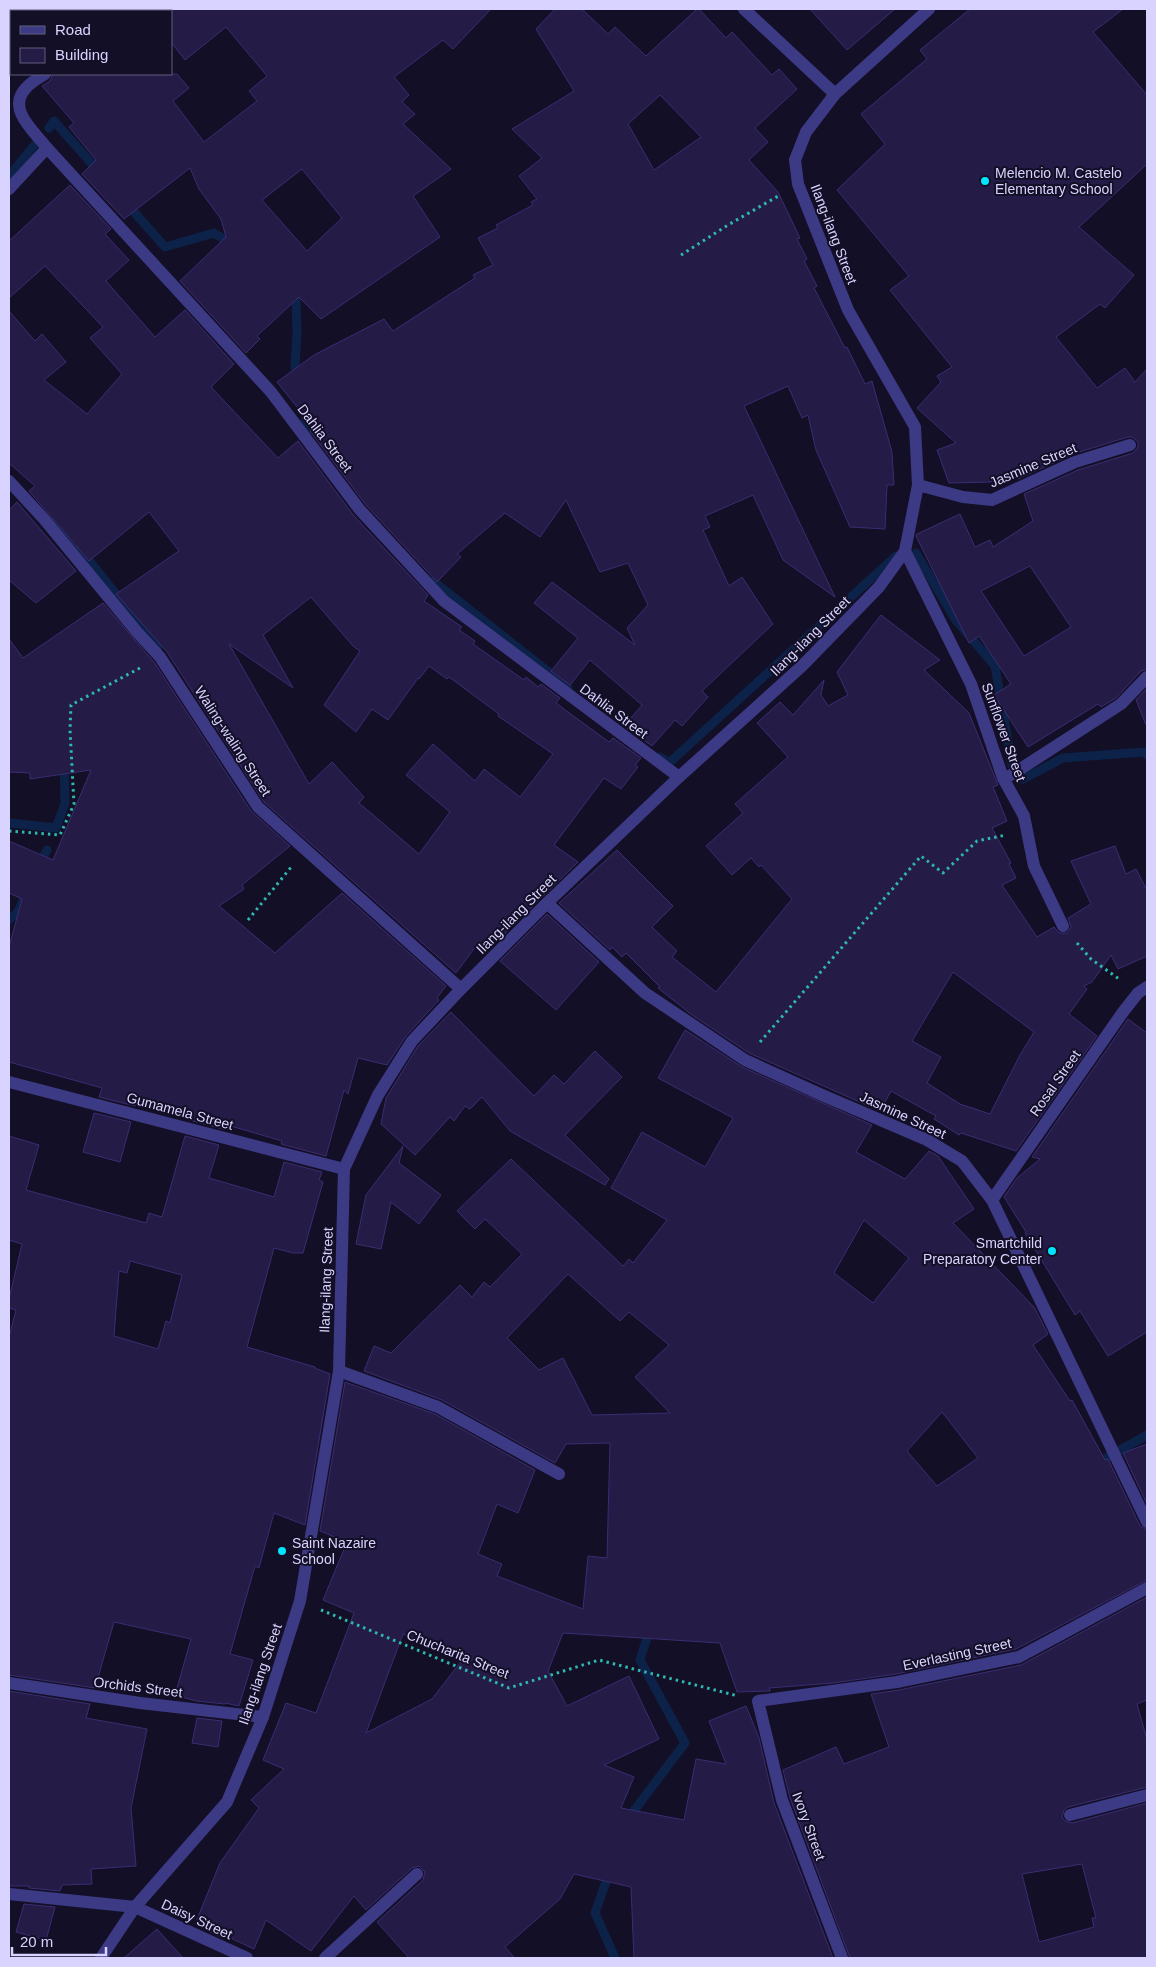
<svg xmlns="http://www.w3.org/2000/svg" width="1156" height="1967" font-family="Helvetica,sans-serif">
	<rect width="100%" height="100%" fill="#130f26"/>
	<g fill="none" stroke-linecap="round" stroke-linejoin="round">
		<g stroke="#0c2248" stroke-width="9">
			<polyline points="49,128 54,121 100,173"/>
			<polyline points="9,176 37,142"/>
			<polyline points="126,203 165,247 214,233 233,245"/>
			<polyline points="289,292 296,299 297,331 295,367 304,375"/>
			<polyline points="307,435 303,427 307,414 312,409"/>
			<polyline points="53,521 96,569 158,647"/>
			<polyline points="916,553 955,619 995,666 1012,765 1023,779 1063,758 1144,752 1147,755"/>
			<polyline points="433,581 568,687"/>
			<polyline points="660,757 669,763 896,556"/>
			<polyline points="10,823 56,828 65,803 64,762"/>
			<polyline points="39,866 47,850"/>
			<polyline points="9,920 18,912 24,898"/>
			<polyline points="1095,1464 1147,1435"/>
			<polyline points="627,1820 685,1743 640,1660 650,1628"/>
			<polyline points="610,1870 595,1913 615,1958"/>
		</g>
	</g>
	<g fill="#241b47" stroke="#3b2d73" fill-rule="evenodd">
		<path d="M 171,9 L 491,9 L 453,49 L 443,40 L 394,77 L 409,95 L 402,102 L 415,114 L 403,124 L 451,169 L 413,196 L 440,237 L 321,319 L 299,297 L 257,336 L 260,339 L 246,353 L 180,281 L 226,237 L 221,219 L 199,189 L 190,168 L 124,219 L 82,174 L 96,160 L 69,127 L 74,123 L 42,86 L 50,81 L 53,74 L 177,74 L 189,88 L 173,101 L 204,142 L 257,101 L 249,91 L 267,76 L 226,27 L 185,60 L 171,42 ZM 302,169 L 342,218 L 307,251 L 262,200 Z"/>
		<path d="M 555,9 L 582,9 L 608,34 L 615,27 L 646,56 L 697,9 L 699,9 L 726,38 L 732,32 L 772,75 L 779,69 L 797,89 L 755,128 L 768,142 L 749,160 L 778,192 L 800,238 L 797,239 L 807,259 L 804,261 L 817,286 L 814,288 L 845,348 L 847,347 L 865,384 L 872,381 L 892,452 L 894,485 L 887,485 L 885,529 L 850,527 L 816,450 L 808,415 L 802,418 L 788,386 L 744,406 L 835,597 L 783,560 L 753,495 L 705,516 L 710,527 L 703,530 L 729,586 L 742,577 L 773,624 L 702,691 L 708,697 L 682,726 L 675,720 L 652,746 L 624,726 L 642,705 L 590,660 L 570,685 L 551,671 L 578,638 L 534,603 L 552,582 L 635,645 L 627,628 L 648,605 L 628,563 L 600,572 L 566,500 L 540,537 L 505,513 L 457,554 L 461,557 L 437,582 L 366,505 L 310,431 L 314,428 L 277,382 L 314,355 L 384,319 L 393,331 L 475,278 L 473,275 L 493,265 L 478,238 L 498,228 L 496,225 L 533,205 L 531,202 L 537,199 L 519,176 L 542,158 L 512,129 L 574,91 L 536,29 ZM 660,95 L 701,137 L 654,170 L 628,124 Z"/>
		<polygon points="810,9 895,9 847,50"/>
		<path d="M 970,9 L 1123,9 L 1093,32 L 1147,95 L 1147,164 L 1079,227 L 1134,275 L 1105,308 L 1100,304 L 1056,337 L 1097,388 L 1125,368 L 1135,382 L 1147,369 L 1147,669 L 1141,671 L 1116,698 L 1101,707 L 1098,704 L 1028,747 L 994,695 L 1011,684 L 979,636 L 969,643 L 916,536 L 917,534 L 960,514 L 975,547 L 990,540 L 993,547 L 1033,521 L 1024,494 L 1078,470 L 1133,453 L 1138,447 L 1138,442 L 1132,437 L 1128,437 L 1073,454 L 1018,479 L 1016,472 L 990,482 L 949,483 L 937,450 L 956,443 L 917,408 L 941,382 L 937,376 L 952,367 L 890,290 L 909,276 L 837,190 L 885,144 L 861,114 L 927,59 L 920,50 ZM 1030,566 L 1071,627 L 1024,656 L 981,591 Z"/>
		<path d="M 70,185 L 111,229 L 105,234 L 129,260 L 106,281 L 155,337 L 185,310 L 234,364 L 211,387 L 278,458 L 298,441 L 354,516 L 428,595 L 424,601 L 462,627 L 459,630 L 475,641 L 473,644 L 524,680 L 526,677 L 538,687 L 541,684 L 560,698 L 556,703 L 568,712 L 609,742 L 613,738 L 641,758 L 635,765 L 638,767 L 621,789 L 604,778 L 554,845 L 578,862 L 488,950 L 479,942 L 456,973 L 264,802 L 167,652 L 116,594 L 179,551 L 149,512 L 89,561 L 29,491 L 35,486 L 9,463 L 9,311 L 35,341 L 42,334 L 66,362 L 44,380 L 87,414 L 122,374 L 90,338 L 103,327 L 45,266 L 9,298 L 9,241 ZM 311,597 L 353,646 L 360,651 L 324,705 L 356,732 L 372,709 L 388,720 L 418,678 L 419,679 L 429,666 L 447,679 L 449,677 L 499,714 L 498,716 L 553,754 L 520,797 L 484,769 L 475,781 L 433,744 L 406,775 L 450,812 L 419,854 L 359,803 L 364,797 L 332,762 L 309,784 L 229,644 L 293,688 L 263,635 Z"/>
		<polygon points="17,502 76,571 36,603 9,580 9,510"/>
		<polygon points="103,603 154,662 251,811 290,846 242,885 244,889 219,906 275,953 342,893 446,986 437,998 439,1000 406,1036 387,1065 358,1058 348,1094 344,1090 326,1156 288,1146 281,1144 282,1141 224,1124 223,1129 189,1120 191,1115 137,1101 135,1106 99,1097 102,1088 9,1062 9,947 22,899 9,893 9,841 53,860 91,770 30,779 30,773 9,772 9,639 23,658"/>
		<path d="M 881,615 L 940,660 L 924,670 L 969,713 L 998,785 L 993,787 L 1007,821 L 992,828 L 1011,863 L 1009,864 L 1016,878 L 1002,885 L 1037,937 L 1054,927 L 1059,933 L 1067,933 L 1071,927 L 1068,918 L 1091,904 L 1071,861 L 1115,846 L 1126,874 L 1136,869 L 1147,890 L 1147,956 L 1118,969 L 1111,955 L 1092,982 L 1084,986 L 1087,989 L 1069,1014 L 1097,1036 L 1016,1151 L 961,1133 L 959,1135 L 934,1119 L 936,1116 L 891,1091 L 880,1111 L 749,1053 L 692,1015 L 658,988 L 660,987 L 626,953 L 622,957 L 612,947 L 610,950 L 559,903 L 617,850 L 673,906 L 652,927 L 677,951 L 672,957 L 716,992 L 792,899 L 761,865 L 759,867 L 751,858 L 732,875 L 706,846 L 743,813 L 735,804 L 788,757 L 757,723 L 780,702 L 793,715 L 824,680 L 821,695 L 828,706 L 848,695 L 837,672 ZM 953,972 L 1034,1032 L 1020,1055 L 990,1114 L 960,1104 L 927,1083 L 941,1057 L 912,1041 Z"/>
		<polygon points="1147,688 1147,725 1146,725 1136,700"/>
		<polygon points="547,914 599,962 556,1010 500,961"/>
		<polygon points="451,1012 534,1096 554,1075 564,1084 595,1051 622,1077 565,1135 609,1179 605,1185 510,1131 482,1097 470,1109 465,1106 454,1121 450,1117 415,1155 381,1124 386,1098 418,1046"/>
		<polygon points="1128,1019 1147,1033 1147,1332 1108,1356 1080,1311 1075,1315 1025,1233 1026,1232 1004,1197 1017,1178 1040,1159 1032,1157"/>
		<path d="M 685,1030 L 742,1067 L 872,1125 L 856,1152 L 905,1179 L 929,1151 L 938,1156 L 974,1209 L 953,1223 L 1034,1307 L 1048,1334 L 1033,1345 L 1070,1401 L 1072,1400 L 1105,1460 L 1108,1459 L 1140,1526 L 1147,1530 L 1147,1580 L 1016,1649 L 896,1674 L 833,1683 L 769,1688 L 770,1691 L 737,1692 L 720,1643 L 563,1633 L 548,1671 L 567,1706 L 629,1676 L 659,1739 L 604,1765 L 634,1777 L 621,1808 L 684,1820 L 696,1759 L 726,1764 L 709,1721 L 746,1706 L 759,1738 L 774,1803 L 833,1958 L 634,1958 L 631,1887 L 574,1874 L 560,1899 L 505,1947 L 515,1958 L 409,1958 L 377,1922 L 423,1880 L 425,1872 L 419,1866 L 412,1868 L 366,1910 L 354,1896 L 311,1951 L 266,1920 L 254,1949 L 224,1935 L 223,1938 L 195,1924 L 220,1863 L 259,1808 L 251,1800 L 284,1769 L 263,1760 L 286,1703 L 316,1713 L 354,1613 L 323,1600 L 347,1542 L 320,1531 L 345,1382 L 435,1414 L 535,1470 L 518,1513 L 497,1504 L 478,1554 L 502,1564 L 497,1576 L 583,1609 L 588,1556 L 607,1558 L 610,1443 L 566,1444 L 555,1463 L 442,1400 L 364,1371 L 374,1346 L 391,1353 L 460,1285 L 472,1297 L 484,1282 L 490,1287 L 522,1254 L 485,1219 L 475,1229 L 457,1211 L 511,1159 L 623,1266 L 629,1259 L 633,1263 L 667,1220 L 611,1188 L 642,1132 L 705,1167 L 733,1118 L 658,1078 ZM 864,1220 L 909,1258 L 873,1303 L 834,1273 ZM 568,1274 L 620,1321 L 629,1312 L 669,1345 L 635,1377 L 670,1413 L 592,1415 L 563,1358 L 539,1370 L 507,1338 ZM 942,1412 L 978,1458 L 937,1486 L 907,1451 ZM 403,1634 L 463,1659 L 432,1699 L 366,1733 Z"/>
		<polygon points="94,1113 131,1122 120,1162 83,1152"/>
		<path d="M 9,1136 L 39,1145 L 26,1190 L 146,1223 L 149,1213 L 162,1217 L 185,1136 L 219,1145 L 209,1178 L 274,1197 L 284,1162 L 322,1172 L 319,1180 L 323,1182 L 303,1253 L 293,1253 L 274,1248 L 247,1347 L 315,1367 L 315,1368 L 330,1374 L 305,1525 L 274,1513 L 259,1568 L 255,1566 L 230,1654 L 253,1660 L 239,1706 L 225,1703 L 225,1704 L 196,1701 L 175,1695 L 191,1639 L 114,1622 L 95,1688 L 9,1675 L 9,1337 L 16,1310 L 9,1308 L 9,1299 L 22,1244 L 9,1240 ZM 130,1261 L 182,1275 L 170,1323 L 166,1321 L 158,1349 L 114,1336 L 119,1271 L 127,1273 Z"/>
		<polygon points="403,1146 399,1163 441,1195 419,1224 391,1202 381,1249 356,1244 366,1195"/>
		<polygon points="1147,1444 1147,1504 1123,1453"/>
		<path d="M 1147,1597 L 1147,1700 L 1137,1704 L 1147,1740 L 1147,1787 L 1068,1807 L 1064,1810 L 1062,1817 L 1065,1821 L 1072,1823 L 1147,1803 L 1147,1958 L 850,1958 L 790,1798 L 783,1770 L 836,1747 L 844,1764 L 889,1747 L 871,1694 L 899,1690 L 1021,1665 ZM 1082,1864 L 1096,1918 L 1092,1918 L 1094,1927 L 1039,1942 L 1022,1874 Z"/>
		<polygon points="9,1691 90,1704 86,1718 147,1729 131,1808 136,1866 91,1869 92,1884 62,1885 60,1891 29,1888 29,1886 9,1886"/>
		<polygon points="197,1718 222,1721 218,1747 192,1743"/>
		<polygon points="24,1904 55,1907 46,1940 16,1932"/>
		<polygon points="157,1929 183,1958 124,1958"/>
	</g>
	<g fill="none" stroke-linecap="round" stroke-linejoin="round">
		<g stroke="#2fb8b0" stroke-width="3" stroke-dasharray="2.5 4" stroke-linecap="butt">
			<polyline points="681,255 728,225 780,195"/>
			<polyline points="9,831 60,835 74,804 70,730 71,705 140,668"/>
			<polyline points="248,920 292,866"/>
			<polyline points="1077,943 1091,959 1119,979"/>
			<polyline points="760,1042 921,856 943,873 977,841 1006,835"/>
			<polyline points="321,1610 509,1688 599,1660 738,1696"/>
		</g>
		<g stroke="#3d3a85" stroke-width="12">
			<polyline points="744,9 835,94"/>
			<polyline points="126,11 129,9"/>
			<path d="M 45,74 C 39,78 31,82 26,88 C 6,109 34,131 47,148 L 271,392 L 360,510 L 444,601 L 679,777"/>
			<polyline points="9,189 47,148"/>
			<polyline points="9,481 44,519 137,632 160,657 258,807 461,989"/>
			<polyline points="918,485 963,497 992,500 1075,462 1130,445"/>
			<polyline points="905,551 971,684 1003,778 1024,816 1034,866 1063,926"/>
			<polyline points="1003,778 1011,775 1121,704 1147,677"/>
			<polyline points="547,903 645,993 745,1060 822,1095 927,1140 962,1161 992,1200 1147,1522"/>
			<polyline points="9,1082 344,1169"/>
			<polyline points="992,1200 1123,1012 1138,993 1147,987"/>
			<polyline points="339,1371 438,1407 559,1474"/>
			<polyline points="9,1683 140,1703 263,1717"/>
			<polyline points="1070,1815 1147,1795"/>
			<polyline points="9,1894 135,1907 247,1958"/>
			<polyline points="101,1958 135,1907 227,1802 263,1717 300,1601 339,1371 344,1169 378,1095 412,1041 461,989 547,903 679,777 802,666 879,587 905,551 918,485 915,427 848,310 798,184 795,160 806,132 835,94 929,9"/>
			<polyline points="325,1958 417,1874"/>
			<polyline points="842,1958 782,1800 758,1701 897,1682 1019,1657 1147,1588"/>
		</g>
	</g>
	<g fill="#00e5ff" stroke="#130f26" stroke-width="2">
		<circle cx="985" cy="181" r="5"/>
		<circle cx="1052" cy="1251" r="5"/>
		<circle cx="282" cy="1551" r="5"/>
	</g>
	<g text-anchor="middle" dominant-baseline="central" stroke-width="4" stroke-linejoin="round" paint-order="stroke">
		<g font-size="14" fill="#d9d4ff" stroke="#130f26" text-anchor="start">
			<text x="995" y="173">Melencio M. Castelo<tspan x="995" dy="16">Elementary School</tspan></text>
			<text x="1042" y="1243" text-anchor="end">Smartchild<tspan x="1042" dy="16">Preparatory Center</tspan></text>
			<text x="292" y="1543">Saint Nazaire<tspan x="292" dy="16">School</tspan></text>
		</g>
		<g font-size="14" fill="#d9d4ff" stroke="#130f26">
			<text transform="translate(834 234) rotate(69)">Ilang-ilang Street</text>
			<text transform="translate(325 438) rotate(53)">Dahlia Street</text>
			<text transform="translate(1033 465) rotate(-23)">Jasmine Street</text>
			<text transform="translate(810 636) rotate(-45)">Ilang-ilang Street</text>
			<text transform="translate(614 711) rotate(37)">Dahlia Street</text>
			<text transform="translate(1004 732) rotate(70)">Sunflower Street</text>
			<text transform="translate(233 741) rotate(57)">Waling-waling Street</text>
			<text transform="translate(516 914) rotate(-45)">Ilang-ilang Street</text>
			<text transform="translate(1055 1083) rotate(-55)">Rosal Street</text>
			<text transform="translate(180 1111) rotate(15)">Gumamela Street</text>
			<text transform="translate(903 1115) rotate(25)">Jasmine Street</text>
			<text transform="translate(326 1280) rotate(-88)">Ilang-ilang Street</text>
			<text transform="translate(458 1654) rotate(22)">Chucharita Street</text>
			<text transform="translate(957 1654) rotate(-12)">Everlasting Street</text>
			<text transform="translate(260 1674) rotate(-71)">Ilang-ilang Street</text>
			<text transform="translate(138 1687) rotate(7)">Orchids Street</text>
			<text transform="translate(809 1826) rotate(70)">Ivory Street</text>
			<text transform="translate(197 1919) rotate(25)">Daisy Street</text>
		</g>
	</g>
	<rect width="1156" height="1967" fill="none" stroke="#d9d4ff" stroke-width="20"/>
	<rect x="10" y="10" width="162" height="65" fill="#130f26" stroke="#625e7d"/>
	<rect x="20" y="26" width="25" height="8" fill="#3d3a85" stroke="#625e7d"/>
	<text x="55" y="35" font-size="15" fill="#d9d4ff">Road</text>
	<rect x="20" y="48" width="25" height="15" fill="#241b47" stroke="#625e7d"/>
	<text x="55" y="60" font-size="15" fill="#d9d4ff">Building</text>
	<path d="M12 1947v8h94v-8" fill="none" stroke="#d9d4ff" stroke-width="2.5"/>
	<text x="20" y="1947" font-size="15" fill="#d9d4ff" stroke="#130f26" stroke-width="4" paint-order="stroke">20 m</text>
</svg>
